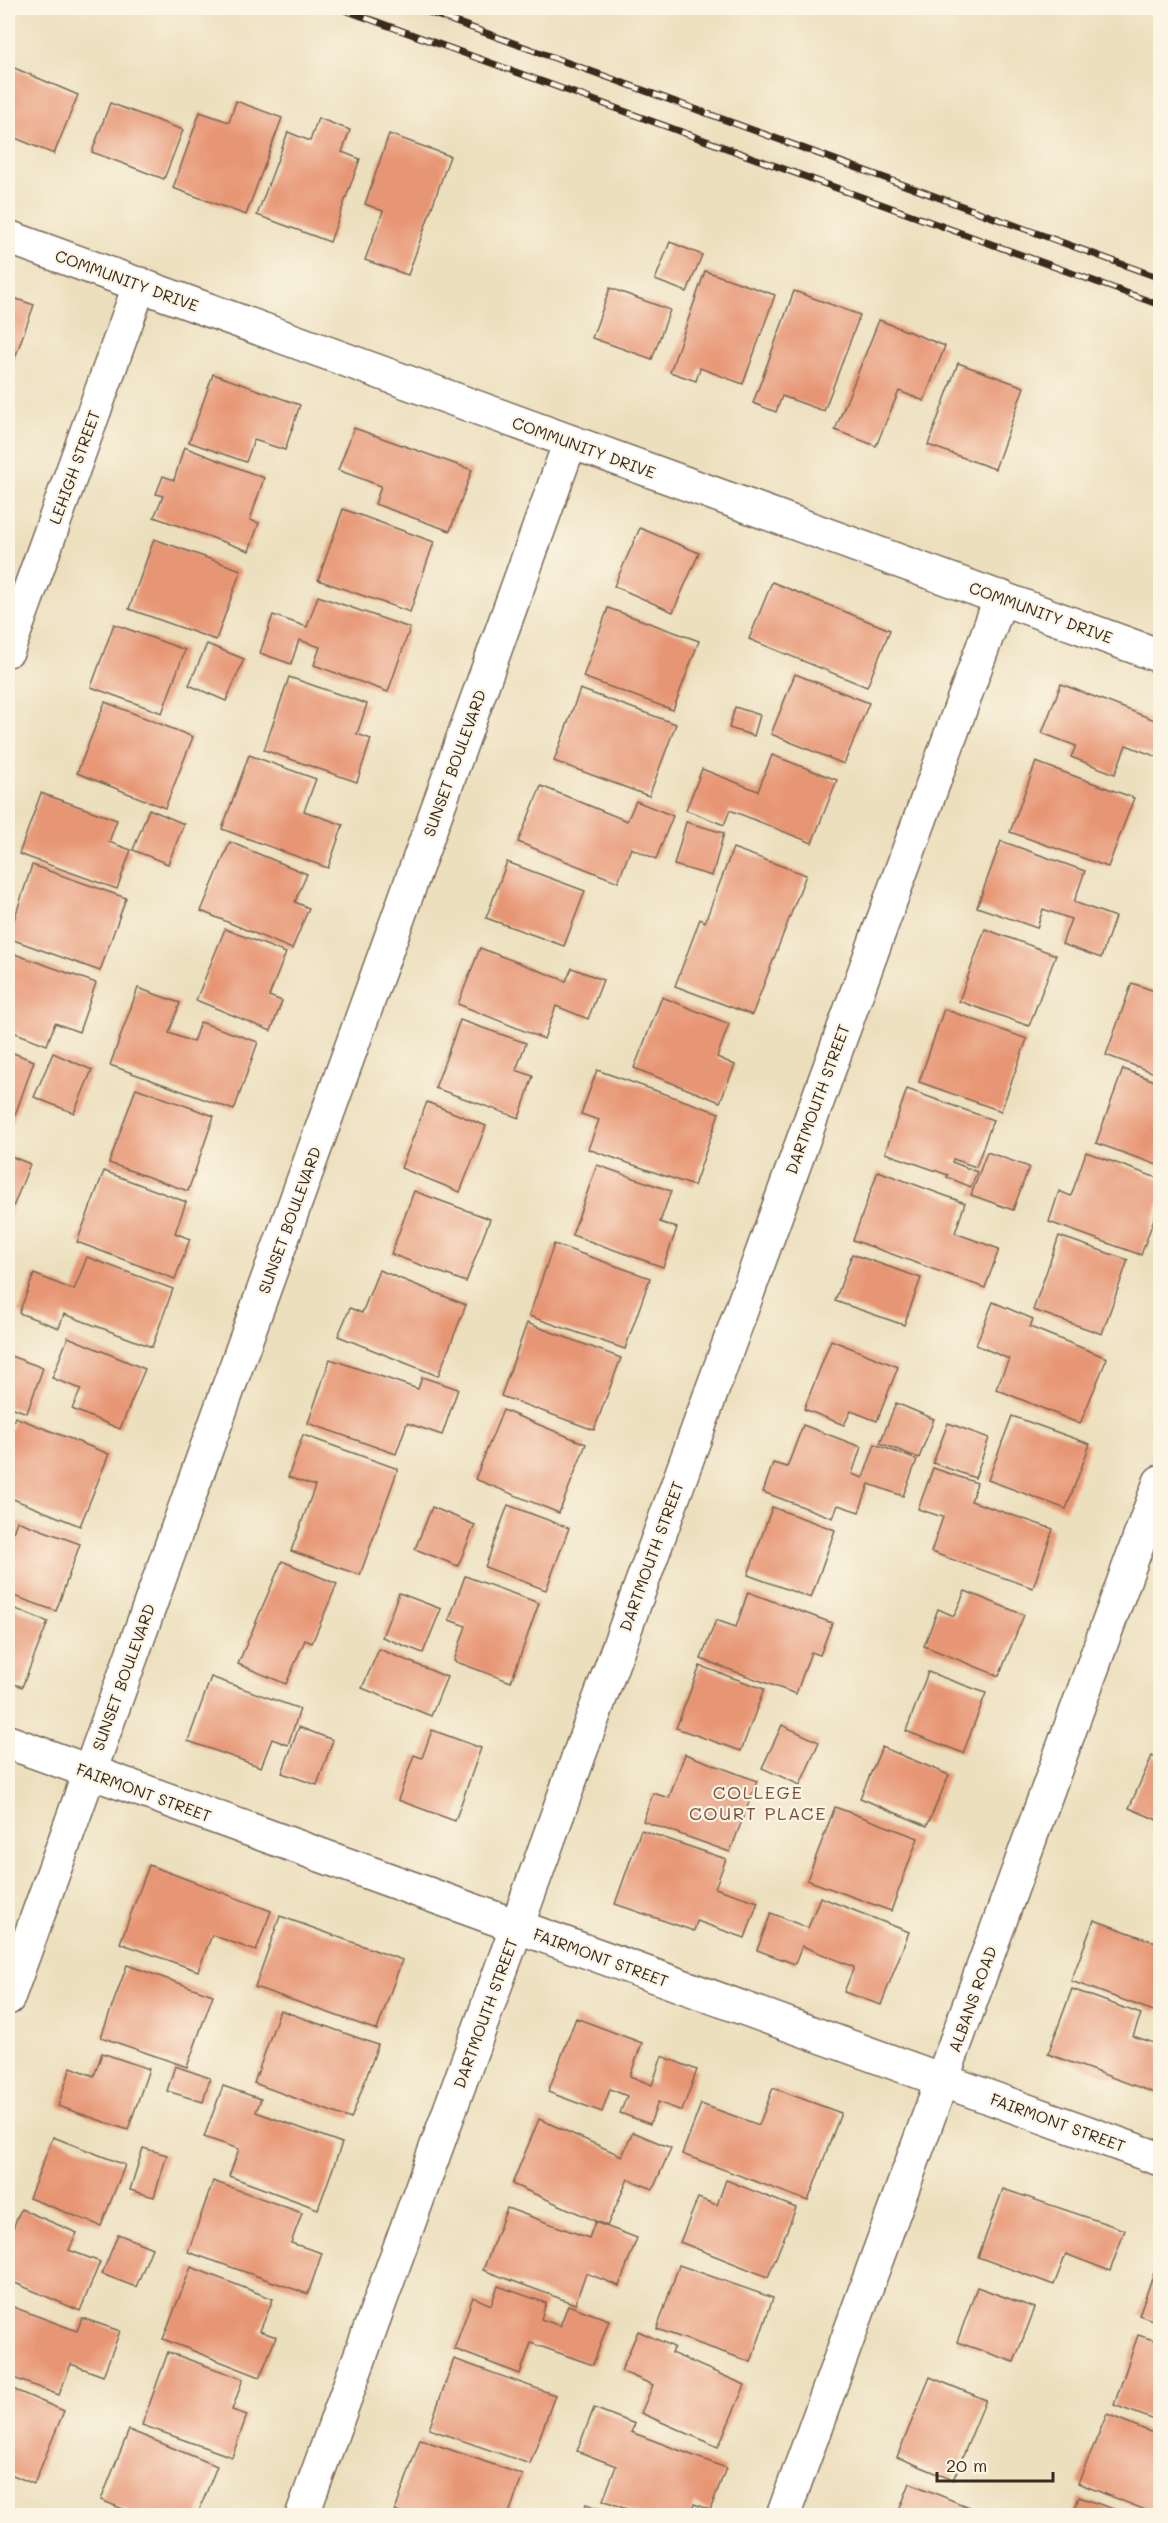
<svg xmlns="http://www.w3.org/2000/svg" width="1168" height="2523" font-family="Mali,sans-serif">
	<rect width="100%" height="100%" fill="#fcf5e5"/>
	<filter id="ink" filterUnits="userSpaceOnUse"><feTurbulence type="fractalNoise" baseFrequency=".0167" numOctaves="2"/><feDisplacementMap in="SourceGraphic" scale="12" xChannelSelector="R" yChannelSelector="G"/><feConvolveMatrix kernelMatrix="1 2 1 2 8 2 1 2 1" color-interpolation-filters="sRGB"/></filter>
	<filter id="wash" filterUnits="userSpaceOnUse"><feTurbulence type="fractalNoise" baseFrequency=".008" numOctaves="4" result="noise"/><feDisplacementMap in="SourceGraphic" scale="24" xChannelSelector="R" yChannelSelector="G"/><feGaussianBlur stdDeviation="1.35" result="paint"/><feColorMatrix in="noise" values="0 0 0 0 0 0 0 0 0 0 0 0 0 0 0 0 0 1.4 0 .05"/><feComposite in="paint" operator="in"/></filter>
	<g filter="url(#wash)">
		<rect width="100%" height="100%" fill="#ecdfbd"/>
		<g id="blocks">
			<g fill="#e79675">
				<polygon points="12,67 78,95 54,154 8,135 8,78"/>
				<polygon points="236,101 282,118 246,215 173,188 200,112 229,122"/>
				<polygon points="110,103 183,130 164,179 92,152"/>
				<polygon points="318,118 350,130 342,152 360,159 330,242 257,215 288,132 310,141"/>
				<polygon points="389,134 450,156 408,275 365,260 383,211 365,204"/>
				<polygon points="670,242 702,255 687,292 655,280"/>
				<polygon points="705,271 775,295 743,384 700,368 696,381 670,372"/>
				<polygon points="610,288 670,310 652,359 592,338"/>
				<polygon points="794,291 860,315 824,411 782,396 776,412 753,403"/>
				<polygon points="8,296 34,305 8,377"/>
				<polygon points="879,320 945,346 924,401 899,391 876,446 835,430"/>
				<polygon points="958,363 1024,387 995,469 928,445"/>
				<polygon points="213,374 300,405 285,450 254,440 246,462 189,442"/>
				<polygon points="354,428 472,470 450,531 375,504 381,486 338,470"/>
				<polygon points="184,447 264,478 250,520 259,523 249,551 154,517 163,496 156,494 163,476 174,480"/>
				<polygon points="343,509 434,542 410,612 318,580"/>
				<polygon points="640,528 699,553 673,612 614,586"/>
				<polygon points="154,539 241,570 216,640 129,609"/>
				<polygon points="772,582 890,630 867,687 749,639"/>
				<polygon points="318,596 410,628 388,692 314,665 320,647 299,640 291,664 260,653 273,615 307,627"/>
				<polygon points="608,608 699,641 673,710 583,677"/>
				<polygon points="114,624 185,650 162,713 91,687"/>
				<polygon points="207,644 244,659 226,701 189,685"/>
				<polygon points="795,674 869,703 844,764 771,734"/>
				<polygon points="289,677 367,704 357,734 371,739 357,782 264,750"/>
				<polygon points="1061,684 1160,722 1160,758 1126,745 1115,774 1071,757 1076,746 1042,733"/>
				<polygon points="580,689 676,724 649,796 554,761"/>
				<polygon points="105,702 193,737 165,808 77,773"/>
				<polygon points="735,707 760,715 754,736 729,728"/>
				<polygon points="249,755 316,779 304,811 343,825 328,868 222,829"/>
				<polygon points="772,755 837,780 812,843 730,810 724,825 686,810 702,769 758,791"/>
				<polygon points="1036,762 1134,798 1108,867 1010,832"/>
				<polygon points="541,786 627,821 636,801 673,816 656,859 631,848 618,882 518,842"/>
				<polygon points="41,793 117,820 109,842 131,850 117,889 19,854"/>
				<polygon points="149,809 184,824 168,864 133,850"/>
				<polygon points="686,822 724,833 712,876 674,865"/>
				<polygon points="1001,841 1085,871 1074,902 1115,917 1101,958 1062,944 1071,919 1043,909 1037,928 977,907"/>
				<polygon points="230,842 307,874 295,902 309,908 292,949 201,911"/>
				<polygon points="733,848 806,875 752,1015 675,986 700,919 705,922"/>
				<polygon points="507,862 585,891 564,946 486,918"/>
				<polygon points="32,865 126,898 100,971 8,938"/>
				<polygon points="225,929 286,953 269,996 282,1001 271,1031 196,1000"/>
				<polygon points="985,929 1056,955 1029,1026 959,1001"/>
				<polygon points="480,948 566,981 572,968 603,980 588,1019 556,1006 544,1039 458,1004"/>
				<polygon points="9,952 96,983 79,1032 55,1023 47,1045 8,1030"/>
				<polygon points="1132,983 1160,993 1160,1075 1106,1055"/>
				<polygon points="138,988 180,1003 169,1033 193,1042 200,1022 258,1042 234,1110 110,1065"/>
				<polygon points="662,997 729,1024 717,1057 735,1065 720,1102 634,1068"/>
				<polygon points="944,1009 1027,1039 1001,1111 919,1082"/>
				<polygon points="460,1020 526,1043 516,1070 533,1076 519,1118 435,1088"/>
				<polygon points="8,1051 34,1061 12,1124 8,1122"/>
				<polygon points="53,1053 92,1070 74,1113 34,1097"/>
				<polygon points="1123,1069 1160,1083 1160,1166 1096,1143"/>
				<polygon points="597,1070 719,1113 694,1186 588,1149 599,1120 581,1114"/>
				<polygon points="136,1088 214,1116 188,1191 109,1163"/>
				<polygon points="907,1089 993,1120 976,1167 953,1159 952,1162 977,1172 971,1187 947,1177 948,1175 885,1153"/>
				<polygon points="427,1102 486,1126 460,1192 401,1168"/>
				<polygon points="987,1152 1029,1167 1013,1210 971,1195"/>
				<polygon points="1086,1152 1160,1179 1160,1202 1141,1255 1049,1222 1059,1191 1071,1196"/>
				<polygon points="8,1155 30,1164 8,1220"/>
				<polygon points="597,1165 671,1191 660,1222 677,1228 663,1267 572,1235"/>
				<polygon points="104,1171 186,1202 175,1233 190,1239 175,1279 77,1242"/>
				<polygon points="878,1171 965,1203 955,1233 999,1249 985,1288 853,1240"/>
				<polygon points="414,1191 490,1219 466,1282 391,1254"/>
				<polygon points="1059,1236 1128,1260 1102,1334 1033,1310"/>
				<polygon points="554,1244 650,1278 625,1349 529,1316"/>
				<polygon points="852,1254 921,1278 904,1325 835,1301"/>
				<polygon points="87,1257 173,1289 152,1347 64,1314 59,1328 19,1313 34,1274 74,1290"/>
				<polygon points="379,1270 466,1305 438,1376 338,1336 350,1308 362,1313"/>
				<polygon points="993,1302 1033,1319 1030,1327 1107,1358 1080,1424 996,1389 1009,1359 976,1345"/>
				<polygon points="527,1323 621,1358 594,1430 501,1396"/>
				<polygon points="68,1337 145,1369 120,1429 72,1409 81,1389 52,1378"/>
				<polygon points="831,1340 898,1367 877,1421 851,1411 844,1425 804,1409"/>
				<polygon points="8,1355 43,1368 27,1413 8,1406"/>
				<polygon points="330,1359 418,1389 422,1377 458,1389 442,1435 407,1423 396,1454 308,1423"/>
				<polygon points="896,1403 934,1419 919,1458 880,1443"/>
				<polygon points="503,1410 586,1444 559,1513 475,1479"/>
				<polygon points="1012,1416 1090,1444 1066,1509 988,1480"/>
				<polygon points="15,1417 109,1454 80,1526 8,1497 8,1435"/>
				<polygon points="948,1423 989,1438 975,1478 933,1463"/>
				<polygon points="803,1425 861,1447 852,1474 863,1478 875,1444 917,1460 903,1496 869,1484 859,1512 838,1505 833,1518 763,1492 773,1463 787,1467"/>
				<polygon points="303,1435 398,1469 360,1575 291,1551 315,1486 288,1477"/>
				<polygon points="933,1468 977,1483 971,1501 1053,1529 1033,1588 931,1552 943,1517 918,1509"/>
				<polygon points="508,1505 569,1528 546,1590 485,1567"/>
				<polygon points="432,1507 475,1525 458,1566 415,1549"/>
				<polygon points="772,1507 835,1530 811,1598 748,1575"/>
				<polygon points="17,1521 80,1544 56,1611 8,1594 8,1547"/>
				<polygon points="282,1561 337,1584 312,1643 305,1640 286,1684 238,1664"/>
				<polygon points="465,1576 539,1603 511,1682 454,1661 466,1626 449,1620"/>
				<polygon points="965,1591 1024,1615 999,1676 924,1646 938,1609 954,1616"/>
				<polygon points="748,1592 832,1623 820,1655 811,1652 796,1694 701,1659 716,1620 736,1627"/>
				<polygon points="399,1593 441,1609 423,1653 382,1637"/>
				<polygon points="8,1606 48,1622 22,1687 8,1681"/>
				<polygon points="379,1649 447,1677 431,1716 362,1688"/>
				<polygon points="700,1666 764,1689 741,1751 676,1728"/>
				<polygon points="928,1672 986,1693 963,1753 906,1731"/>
				<polygon points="211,1677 300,1709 288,1745 272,1739 261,1767 188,1741"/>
				<polygon points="782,1725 819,1742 800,1785 762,1768"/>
				<polygon points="299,1727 333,1740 317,1785 282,1773"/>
				<polygon points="432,1730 481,1748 455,1821 398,1800 414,1755 422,1758"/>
				<polygon points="882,1747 949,1775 927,1826 860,1798"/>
				<polygon points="685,1754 757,1781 730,1852 643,1821 653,1793 669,1798"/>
				<polygon points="1152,1756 1160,1760 1160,1821 1129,1808"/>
				<polygon points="835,1807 918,1838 891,1911 807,1880"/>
				<polygon points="641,1830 726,1859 715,1888 758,1902 745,1938 697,1921 694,1931 615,1904"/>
				<polygon points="149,1865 271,1911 256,1951 212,1935 198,1971 120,1943"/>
				<polygon points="820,1897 909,1932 881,2005 844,1992 854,1967 802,1946 795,1964 757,1950 771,1913 808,1928"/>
				<polygon points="280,1916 402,1960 377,2030 255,1987"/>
				<polygon points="1094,1920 1160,1944 1160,1999 1156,2012 1071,1981"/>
				<polygon points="127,1965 213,1995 187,2067 101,2037"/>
				<polygon points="1072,1989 1141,2014 1133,2036 1160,2045 1160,2095 1048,2054"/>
				<polygon points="280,2010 378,2045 351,2119 254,2083"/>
				<polygon points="576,2018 642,2043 630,2076 652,2085 662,2056 697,2070 682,2111 658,2102 650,2124 620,2113 627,2096 610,2089 602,2112 548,2092"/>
				<polygon points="102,2053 149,2069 128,2130 58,2106 71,2067 94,2076"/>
				<polygon points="175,2066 210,2078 203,2102 167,2091"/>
				<polygon points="223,2086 261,2099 256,2112 342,2143 318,2209 229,2176 239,2149 204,2137"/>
				<polygon points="773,2088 841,2113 808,2201 682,2154 701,2104 759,2125"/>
				<polygon points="539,2119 622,2156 633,2132 671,2148 653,2189 628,2179 607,2226 512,2184"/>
				<polygon points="53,2137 125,2165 101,2226 29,2198"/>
				<polygon points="143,2148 167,2155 154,2197 130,2190"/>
				<polygon points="726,2180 796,2208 768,2277 680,2242 698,2198 717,2205"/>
				<polygon points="213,2181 302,2213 291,2243 322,2253 308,2294 188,2252"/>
				<polygon points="1003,2189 1125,2230 1110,2271 1066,2254 1054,2285 978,2257"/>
				<polygon points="507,2208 589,2238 595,2222 637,2238 619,2286 586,2273 575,2304 483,2270"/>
				<polygon points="21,2209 77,2233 69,2250 100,2262 80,2311 8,2280 8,2240"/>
				<polygon points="118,2234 152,2248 136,2287 102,2274"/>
				<polygon points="1157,2264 1160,2266 1160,2323 1139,2315"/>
				<polygon points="679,2265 773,2298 751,2362 657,2329"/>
				<polygon points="191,2267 273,2299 260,2331 276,2337 260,2377 163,2339"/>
				<polygon points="498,2286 546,2303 541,2319 560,2326 568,2305 609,2320 593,2365 531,2343 520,2374 454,2349 473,2297 491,2305"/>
				<polygon points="977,2287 1035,2308 1014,2362 957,2342"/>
				<polygon points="8,2305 77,2331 82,2318 120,2331 103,2376 71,2364 59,2395 8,2376"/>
				<polygon points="638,2331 674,2347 671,2353 745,2385 718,2447 641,2413 653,2385 621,2371"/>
				<polygon points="1138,2335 1160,2342 1160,2422 1114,2405"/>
				<polygon points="168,2352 243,2379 232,2410 247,2415 232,2457 142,2425"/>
				<polygon points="454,2359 555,2395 530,2464 429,2429"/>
				<polygon points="930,2377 986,2400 953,2480 897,2457"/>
				<polygon points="8,2387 64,2411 34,2484 8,2473"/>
				<polygon points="594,2408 635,2424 631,2432 726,2468 710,2510 694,2504 690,2516 644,2516 603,2500 616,2466 577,2451"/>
				<polygon points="1107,2414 1160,2436 1160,2516 1078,2483"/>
				<polygon points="129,2430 217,2466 197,2516 140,2516 101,2500"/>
				<polygon points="420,2439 523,2475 508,2516 407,2516 395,2511"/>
				<polygon points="910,2483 978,2511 977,2516 897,2516"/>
				<polygon points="1079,2497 1131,2515 1131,2516 1072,2516"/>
				<polygon points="586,2504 617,2515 617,2516 582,2516"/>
			</g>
		</g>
	</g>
	<g filter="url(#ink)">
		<use href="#blocks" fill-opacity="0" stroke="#796956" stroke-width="1.5"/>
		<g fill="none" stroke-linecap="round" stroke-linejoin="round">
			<defs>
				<g id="minor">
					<polyline points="8,237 1160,656"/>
					<polyline points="8,650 140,284"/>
					<polyline points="8,1742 1160,2159"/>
					<polyline points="8,1998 570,442"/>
					<polyline points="302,2516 1001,597"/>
					<polyline points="783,2516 1160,1482"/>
				</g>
			</defs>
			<use href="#minor" stroke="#796956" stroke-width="36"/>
			<use href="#minor" stroke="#fff" stroke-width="33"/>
			<defs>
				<g id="rail">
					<polyline points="339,8 1160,305"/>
					<polyline points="417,8 1160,278"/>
				</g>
			</defs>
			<use href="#rail" stroke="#3b2a1e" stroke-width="7"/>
			<use href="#rail" stroke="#fcf5e5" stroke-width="4.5" stroke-dasharray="14" stroke-linecap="butt"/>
		</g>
	</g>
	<g text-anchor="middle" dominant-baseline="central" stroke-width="4.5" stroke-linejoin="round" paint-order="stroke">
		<g font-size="16" fill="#3b2a1e" stroke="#fcf5e5">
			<text transform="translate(127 280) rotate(20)">COMMUNITY DRIVE</text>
			<text transform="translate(584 447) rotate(20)">COMMUNITY DRIVE</text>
			<text transform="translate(74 467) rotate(-70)">LEHIGH STREET</text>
			<text transform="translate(1041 612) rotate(20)">COMMUNITY DRIVE</text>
			<text transform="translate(454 763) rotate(-70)">SUNSET BOULEVARD</text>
			<text transform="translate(817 1099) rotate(-70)">DARTMOUTH STREET</text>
			<text transform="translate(289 1220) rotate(-70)">SUNSET BOULEVARD</text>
			<text transform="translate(651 1556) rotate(-70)">DARTMOUTH STREET</text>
			<text transform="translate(123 1677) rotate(-70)">SUNSET BOULEVARD</text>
			<text transform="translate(144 1792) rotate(20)">FAIRMONT STREET</text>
			<text transform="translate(601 1957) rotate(20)">FAIRMONT STREET</text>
			<text transform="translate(972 1999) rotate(-70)">ALBANS ROAD</text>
			<text transform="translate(485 2013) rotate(-70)">DARTMOUTH STREET</text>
			<text transform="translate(1058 2122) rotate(20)">FAIRMONT STREET</text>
		</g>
		<g font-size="18" letter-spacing="1.5" fill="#77503c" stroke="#fcf5e5">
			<text x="758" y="1792">COLLEGE<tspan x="758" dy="21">COURT PLACE</tspan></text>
		</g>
	</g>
	<rect width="1168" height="2523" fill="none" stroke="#fcf5e5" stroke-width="30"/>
	<path d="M937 2472v9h116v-9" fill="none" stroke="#3b2a1e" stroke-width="3"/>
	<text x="946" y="2472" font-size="18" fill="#3b2a1e" stroke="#fcf5e5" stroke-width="4.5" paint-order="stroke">20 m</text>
</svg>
